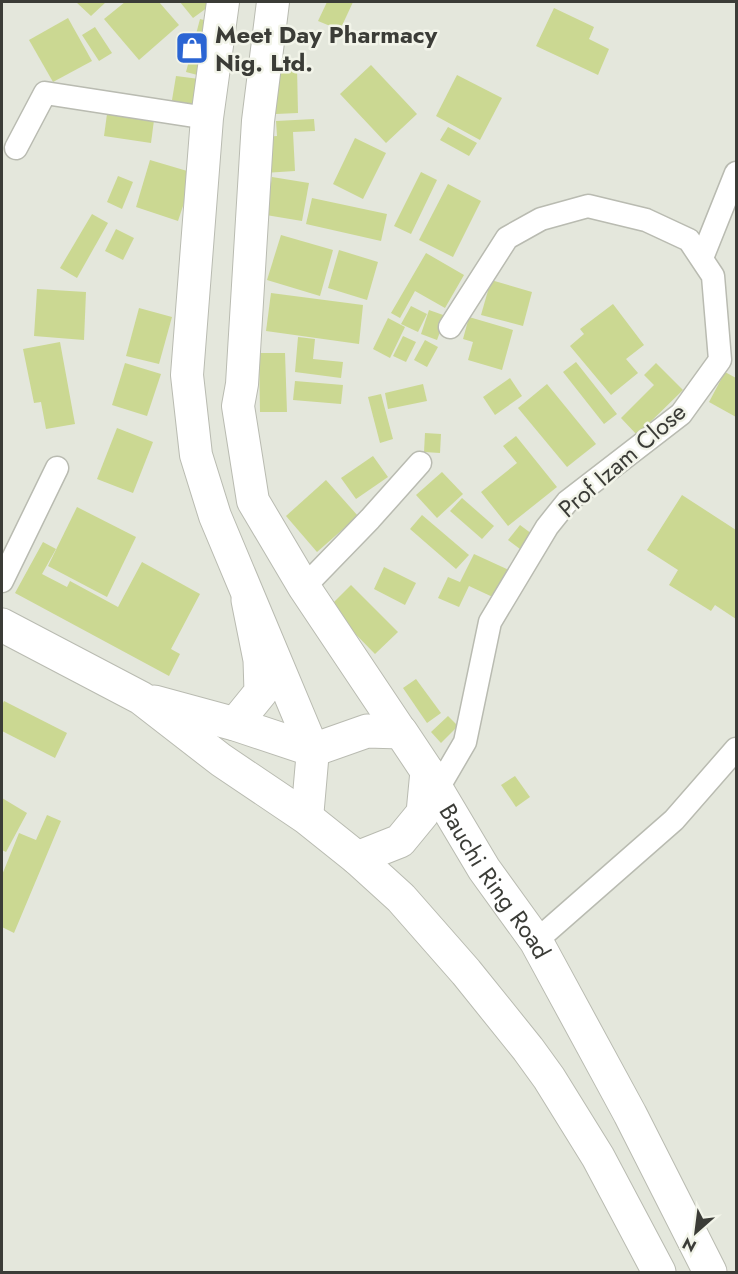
<svg xmlns="http://www.w3.org/2000/svg" width="738" height="1274" font-family="Jost,sans-serif">
	<rect width="100%" height="100%" fill="#e4e7dc"/>
	<g fill="#cbd892">
		<polygon points="76,2 106,2 91,16"/>
		<polygon points="125,2 159,2 179,25 139,60 104,19"/>
		<polygon points="180,2 215,2 193,18"/>
		<polygon points="327,2 353,2 340,30 318,21"/>
		<polygon points="554,8 594,27 589,39 609,49 598,75 536,46"/>
		<polygon points="68,18 92,61 53,82 29,40"/>
		<polygon points="200,19 220,24 205,77 186,72"/>
		<polygon points="95,27 112,53 99,61 82,35"/>
		<polygon points="371,65 417,114 386,143 340,94"/>
		<polygon points="297,67 298,113 276,114 274,68"/>
		<polygon points="457,75 502,98 480,140 436,116"/>
		<polygon points="176,76 207,80 203,110 171,106"/>
		<polygon points="107,114 154,120 151,143 104,136"/>
		<polygon points="314,119 315,131 293,132 295,171 264,173 262,137 277,136 276,121"/>
		<polygon points="448,127 477,143 469,156 440,140"/>
		<polygon points="355,138 386,153 363,199 333,184"/>
		<polygon points="150,160 194,173 178,221 136,207"/>
		<polygon points="421,172 437,180 411,234 394,226"/>
		<polygon points="118,176 133,182 122,209 107,202"/>
		<polygon points="272,177 309,183 302,221 266,215"/>
		<polygon points="448,184 481,201 453,257 419,240"/>
		<polygon points="312,198 387,214 381,241 306,224"/>
		<polygon points="92,214 108,223 77,278 60,268"/>
		<polygon points="116,229 134,238 123,260 105,251"/>
		<polygon points="281,235 333,250 320,296 267,280"/>
		<polygon points="339,250 378,262 367,300 328,288"/>
		<polygon points="426,253 464,275 445,308 415,291 400,318 391,313"/>
		<polygon points="491,280 532,292 523,326 481,315"/>
		<polygon points="37,289 86,292 84,340 34,336"/>
		<polygon points="271,293 363,305 359,344 266,331"/>
		<polygon points="613,304 644,345 626,359 638,373 611,395 570,346 584,334 580,329"/>
		<polygon points="411,306 427,314 418,332 401,324"/>
		<polygon points="139,308 172,317 159,364 126,356"/>
		<polygon points="429,310 446,316 437,340 421,334"/>
		<polygon points="469,317 513,330 502,370 468,360 473,342 463,339"/>
		<polygon points="388,318 405,327 390,358 373,349"/>
		<polygon points="403,336 416,342 406,362 393,356"/>
		<polygon points="298,337 315,339 313,359 343,362 341,378 295,372"/>
		<polygon points="425,340 438,347 427,367 414,360"/>
		<polygon points="60,342 75,424 46,429 41,402 34,403 23,349"/>
		<polygon points="259,353 285,353 287,412 260,412"/>
		<polygon points="576,362 617,414 604,424 563,372"/>
		<polygon points="125,363 161,374 147,416 112,405"/>
		<polygon points="656,363 683,390 637,435 621,418 654,385 644,375"/>
		<polygon points="725,372 736,378 736,417 709,402"/>
		<polygon points="510,378 522,396 495,415 483,397"/>
		<polygon points="295,381 343,385 341,404 293,400"/>
		<polygon points="423,384 427,401 388,409 385,393"/>
		<polygon points="547,384 596,444 567,467 518,408"/>
		<polygon points="381,394 393,439 380,443 368,397"/>
		<polygon points="117,428 153,442 133,493 97,479"/>
		<polygon points="425,433 441,434 440,453 424,452"/>
		<polygon points="516,436 557,487 508,526 481,492 517,463 503,446"/>
		<polygon points="373,456 388,477 356,499 341,478"/>
		<polygon points="442,472 463,494 437,518 416,495"/>
		<polygon points="326,480 358,516 317,552 286,516"/>
		<polygon points="682,495 736,530 736,619 715,605 711,611 669,585 678,570 647,550"/>
		<polygon points="462,498 494,526 482,539 450,511"/>
		<polygon points="77,507 136,537 107,597 48,566"/>
		<polygon points="422,515 469,555 456,569 410,529"/>
		<polygon points="520,525 532,534 520,549 508,540"/>
		<polygon points="43,542 56,549 42,574 67,587 70,581 118,607 142,562 200,594 171,649 180,654 169,676 15,593"/>
		<polygon points="474,554 511,571 497,599 469,586 459,607 438,598 448,577 460,582"/>
		<polygon points="384,567 416,583 405,605 374,589"/>
		<polygon points="351,585 398,632 375,654 329,607"/>
		<polygon points="416,679 441,713 427,723 403,688"/>
		<polygon points="4,701 67,733 55,758 2,731 2,705"/>
		<polygon points="448,716 458,726 441,743 431,732"/>
		<polygon points="515,776 530,797 516,807 501,785"/>
		<polygon points="2,798 27,813 6,852 2,850"/>
		<polygon points="47,815 61,821 14,933 2,927 2,875 19,833 36,840"/>
	</g>
	<g fill="none" stroke-linecap="round" stroke-linejoin="round">
		<defs>
			<g id="street">
				<polyline points="16,148 45,93 207,118"/>
				<polyline points="702,258 736,173"/>
				<polyline points="2,581 57,468"/>
				<polyline points="304,587 370,519 420,463"/>
				<polyline points="437,790 465,742 490,622 547,527 567,502 681,414 720,360 713,276 689,240 646,220 588,206 541,219 507,238 450,327"/>
				<polyline points="536,941 674,820 736,749"/>
			</g>
			<g id="secondary">
				<polyline points="223,2 207,118 187,375 196,455 215,516 313,750 307,818"/>
				<polyline points="273,2 258,121 242,384 238,406 253,501 304,587 401,732"/>
			</g>
			<g id="primary">
				<polyline points="2,625 141,698 221,760 307,818 357,858 401,898 466,972 528,1049 549,1078 598,1157 659,1272"/>
				<path id="s1" d="M 154,702 L 235,724 L 313,750 L 367,731 L 401,732 L 427,771 L 437,790 L 484,869 L 536,941 L 630,1114 L 710,1272"/>
				<polyline points="235,724 261,692 260,660 248,600"/>
				<polyline points="357,858 400,841 423,813 427,771"/>
			</g>
		</defs>
		<use href="#street" stroke="#b9bbb1" stroke-width="25"/>
		<use href="#secondary" stroke="#b9bbb1" stroke-width="34"/>
		<use href="#primary" stroke="#b9bbb1" stroke-width="35"/>
		<use href="#street" stroke="#fff" stroke-width="22"/>
		<use href="#secondary" stroke="#fff" stroke-width="32"/>
		<use href="#primary" stroke="#fff" stroke-width="33"/>
	</g>
	<defs>
		<symbol id="shop-square" viewBox="-11 -11 22 22"><rect x="-9" y="-9" width="18" height="18" rx="4" fill="#2b65d3" stroke="#f2f4e9"/><path d="M-5-2.5h2.3a2.7 3.5 0 0 1 5.4 0H5L5.5 6h-11ZM-1.5-2.5h3a1.5 2.3 0 0 0-3 0Z" fill="#fff"/></symbol>
	</defs>
	<g fill-rule="evenodd">
		<use href="#shop-square" x="173" y="29" width="38" height="38"/>
	</g>
	<g text-anchor="middle" dominant-baseline="central" stroke-width="5" stroke-linejoin="round" paint-order="stroke">
		<g font-size="24" font-weight="bold" fill="#3b3c37" stroke="#f2f4e9" text-anchor="start">
			<text x="215" y="34">Meet Day Pharmacy<tspan x="215" dy="28">Nig. Ltd.</tspan></text>
		</g>
		<g font-size="24" fill="#3b3c37" stroke="#f2f4e9">
			<text transform="translate(622 460) rotate(-41)">Prof Izam Close</text>
			<text stroke="none"><textPath href="#s1" startOffset="434">Bauchi Ring Road</textPath></text>
		</g>
	</g>
	<rect width="738" height="1274" fill="none" stroke="#3b3c37" stroke-width="6"/>
	<g transform="translate(696 1232) rotate(208)" stroke="#f2f4e9" stroke-width="4.5" paint-order="stroke">
	<path d="M0-4.5L10 22L0 15L-10 22Z" fill="#3b3c37"/>
	<text y="-9" font-size="16" font-weight="bold" text-anchor="middle" fill="#3b3c37">N</text>
	</g>
</svg>
